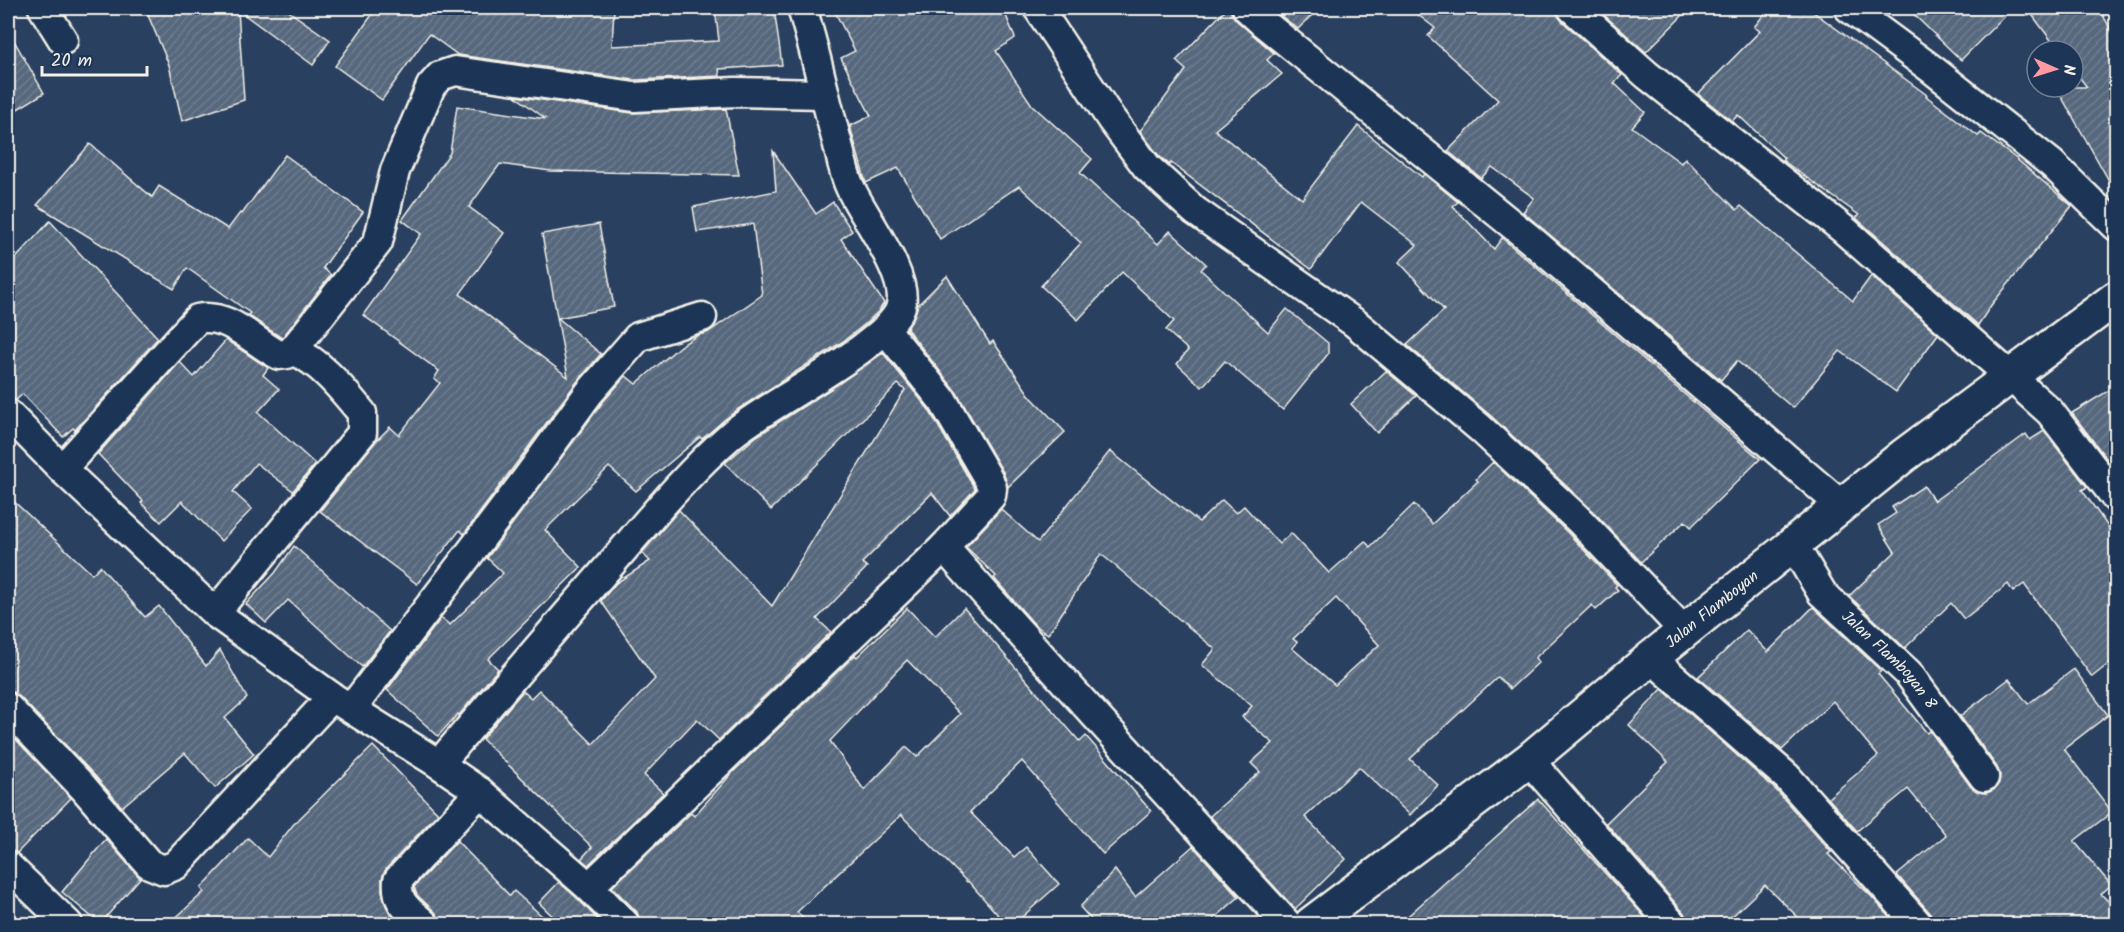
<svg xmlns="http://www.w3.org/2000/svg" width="2124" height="932" font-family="Kalam,sans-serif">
	<defs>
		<pattern id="building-hatch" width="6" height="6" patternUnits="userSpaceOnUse" patternTransform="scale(1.5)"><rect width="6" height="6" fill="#56677d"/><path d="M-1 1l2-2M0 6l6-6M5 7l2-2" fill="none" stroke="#6f7d8f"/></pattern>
	</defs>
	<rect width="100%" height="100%" fill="#2a4060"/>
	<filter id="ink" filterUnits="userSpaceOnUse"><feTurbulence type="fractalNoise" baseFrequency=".0167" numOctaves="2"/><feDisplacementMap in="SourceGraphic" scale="12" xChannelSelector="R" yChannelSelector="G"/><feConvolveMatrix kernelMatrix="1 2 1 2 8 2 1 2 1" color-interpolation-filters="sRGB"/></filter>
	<g filter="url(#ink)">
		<g fill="url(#building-hatch)" stroke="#f4f1e8" stroke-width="1.5" fill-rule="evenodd">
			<polygon points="145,8 284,8 330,40 313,65 238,10 244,100 182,121 169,65"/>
			<polygon points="377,8 614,8 612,46 719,41 715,8 774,8 782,65 719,69 720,76 635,80 458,55 429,34 382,100 335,66"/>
			<polygon points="833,8 1003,8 1015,38 996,51 1032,105 1092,159 1080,173 1158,244 1170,231 1206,264 1201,270 1268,332 1287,309 1328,343 1328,354 1283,410 1225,361 1202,387 1177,364 1188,350 1166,330 1174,321 1122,272 1078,320 1041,286 1081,243 1019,186 940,239 898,168 866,183 865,180 850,126 871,116 841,58 855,51"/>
			<polygon points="1227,8 1231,8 1231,13 1236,20 1274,53 1267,60 1282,74 1215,130 1302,199 1358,126 1422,177 1424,174 1458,202 1453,206 1494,249 1502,238 1760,459 1691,527 1685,521 1641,562 1590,508 1491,416 1407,345 1444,310 1399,262 1417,245 1361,202 1311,269 1171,163 1170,165 1159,156 1140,131 1186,70 1176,61"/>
			<polygon points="1271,8 1319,8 1298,29"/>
			<polygon points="1409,8 1556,8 1557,14 1561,20 1622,75 1614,83 1645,112 1632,127 1681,163 1685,158 1737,210 1741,206 1853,301 1871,276 1938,334 1896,392 1840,351 1793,408 1737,361 1721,380 1523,212 1534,198 1492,167 1481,178 1448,151 1498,100 1428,36 1435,28"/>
			<polygon points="1596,8 1690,8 1646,52"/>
			<polygon points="1769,8 1808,8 1927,95 1926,96 1978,136 1981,133 2014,157 2072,206 1992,304 1978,325 1856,218 1859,215 1782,160 1784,158 1738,115 1732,121 1698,94 1760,31 1754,27"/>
			<polygon points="1907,8 2012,8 1961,60"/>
			<polygon points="2027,8 2099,8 2116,39 2116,193 2056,87 2087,87 2073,69 2073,51 2059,51"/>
			<polygon points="8,30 44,93 8,115"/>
			<polygon points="515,96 632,113 726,109 739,175 551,171 500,164 469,207 504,233 460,294 568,377 542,234 599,224 614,307 558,318 601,354 576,383 464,534 460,530 417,584 320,511 376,441 390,427 399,435 440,383 434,379 439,371 363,315 421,234 402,220 450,153 457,106 546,119"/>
			<polygon points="90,144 152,197 159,186 228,229 240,213 242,214 285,155 363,212 323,268 331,275 282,338 248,315 250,313 187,268 174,289 37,205"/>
			<polygon points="773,151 816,214 833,202 852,231 841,239 884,303 879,311 864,325 842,342 738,409 702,439 700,437 636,491 609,467 545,530 581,567 488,659 498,669 459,715 458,714 438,736 387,690 441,618 450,625 503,573 487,558 602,403 626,376 636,384 680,346 698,335 707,333 762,295 753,224 697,232 693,207 776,191"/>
			<polygon points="50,221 158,338 75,430 73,428 63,437 23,394 16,400 8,398 8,267"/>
			<polygon points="947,276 990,344 993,341 1030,396 1065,432 1008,487 1003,472 957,393 907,329 915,314 918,305"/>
			<polygon points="226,340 268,368 263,375 279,389 258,412 315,464 293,491 256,463 233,492 252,509 221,541 182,501 161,522 141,503 143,501 98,454 180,362 194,377"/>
			<polygon points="883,353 929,410 975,489 950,516 932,493 862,563 867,567 817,619 831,632 719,740 697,719 644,775 663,793 588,865 581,859 592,847 482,739 523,691 531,698 539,690 593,744 655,679 601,601 616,583 650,561 642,553 679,510 772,606 905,390 898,384 771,510 725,463 757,436 834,387"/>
			<polygon points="1386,371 1416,396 1377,433 1351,404"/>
			<polygon points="2116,386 2116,469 2115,470 2072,413"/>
			<polygon points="2044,431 2087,487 2082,490 2116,538 2116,658 2092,677 2024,584 2013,592 2008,584 1964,619 1951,603 1905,648 1849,596 1895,552 1878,525 1896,513 1892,507 1924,486 1934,501 2026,434 2030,440"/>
			<path d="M 1110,451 L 1199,522 L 1222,500 L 1236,513 L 1244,506 L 1279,544 L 1291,533 L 1329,573 L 1365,541 L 1370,547 L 1414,504 L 1432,524 L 1478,481 L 1476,479 L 1493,462 L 1567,532 L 1617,585 L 1615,587 L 1618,590 L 1596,610 L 1592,605 L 1535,658 L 1539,662 L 1510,689 L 1498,677 L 1410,759 L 1438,785 L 1410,815 L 1359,767 L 1305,817 L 1346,859 L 1295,909 L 1210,816 L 1260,772 L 1251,763 L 1273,743 L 1242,717 L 1252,706 L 1202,665 L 1215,649 L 1101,554 L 1048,634 L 1035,625 L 994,578 L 996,576 L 966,547 L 1001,509 L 1038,542 ZM 1336,598 L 1379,645 L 1335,685 L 1292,648 L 1297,642 L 1293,639 Z"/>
			<polygon points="8,496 92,574 100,566 145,617 159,606 206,666 220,650 247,698 225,718 254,754 215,788 185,753 122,807 95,776 20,697 13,692 8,692"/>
			<polygon points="294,546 390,631 362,667 288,600 266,623 246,604 275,573"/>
			<polygon points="1813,607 1881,671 1878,674 1927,733 1930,731 1971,787 1978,792 1986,793 1994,790 1999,783 2000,775 1997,767 1960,716 2009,679 2028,704 2074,669 2108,715 2064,749 2112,812 2074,841 2111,885 2101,894 2116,909 2116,924 1934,924 1930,913 1897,875 1946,835 1908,789 1857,831 1828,798 1878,756 1833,701 1782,750 1698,677 1747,630 1768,652"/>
			<path d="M 907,608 L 935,637 L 964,608 L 1080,742 L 1086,736 L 1151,811 L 1103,854 L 1022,761 L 970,812 L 1014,857 L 1026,847 L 1059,884 L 1014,924 L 1006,924 L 968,881 L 967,882 L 901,815 L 797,912 L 809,924 L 641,924 L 637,912 L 612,887 L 691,813 L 694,816 L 734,771 L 855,655 L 857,657 ZM 907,660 L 960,714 L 917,757 L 906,747 L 864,790 L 830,741 Z"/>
			<polygon points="1662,689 1775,789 1831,852 1828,854 1871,896 1896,924 1805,924 1765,885 1724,924 1688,924 1684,913 1606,823 1668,762 1629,725"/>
			<polygon points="8,731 71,798 17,853 8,850"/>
			<polygon points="373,746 438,813 386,869 382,879 382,891 386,906 400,924 169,924 204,892 201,888 248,838 268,857 293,825"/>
			<polygon points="1538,799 1651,924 1399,924"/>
			<polygon points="106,839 140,878 100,924 62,892"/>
			<polygon points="457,841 510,896 514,891 551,924 440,924 439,918 435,912 417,895 414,887"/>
			<polygon points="1193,846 1239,897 1208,924 1095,924 1080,907 1115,870 1135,897"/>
			<polygon points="559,882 578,899 602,924 561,924 539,903"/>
		</g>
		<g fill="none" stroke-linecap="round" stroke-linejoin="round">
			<defs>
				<g id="street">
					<polyline points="43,8 63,40"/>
					<polyline points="1038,8 1111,119 1147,167 1195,211 1355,323 1480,428 1579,520 1684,631"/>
					<polyline points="1247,8 1261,21 1530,239 1841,505"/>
					<polyline points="1572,8 1647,75 1843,229 2010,376 2050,412 2116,498"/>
					<polyline points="1849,8 1933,70 2052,164 2116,226"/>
					<polyline points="8,414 62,469 215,613 332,697 439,764 480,792 589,887 625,924"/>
					<path d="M 62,469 L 197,319 C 229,312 253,342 279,355 L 287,354 L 293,350 L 378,242 L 395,171 L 431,86 L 440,76 L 455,71 L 634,97 L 735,92 L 823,94"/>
					<path id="s1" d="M 1793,544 L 1822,593 L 1908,673 L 1984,777"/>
					<path d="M 944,547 C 1056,675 1172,799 1287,924"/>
					<path d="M 215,613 L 362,433 L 362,413 C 342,389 322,363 293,350"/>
					<polyline points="1651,658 1787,777 1918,924"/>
					<polyline points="8,708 83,787 149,864 164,870 176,865 332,697"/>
					<polyline points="352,708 527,478 589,393 638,337 702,317"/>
					<polyline points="1529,760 1672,924"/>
					<path d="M 439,764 C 496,697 553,630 611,564 C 649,520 687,473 731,435 C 765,405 891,344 901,306 C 909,275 863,216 850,187 C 844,174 841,158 838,145 C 825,99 816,53 802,8"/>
					<polyline points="8,866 68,924"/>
					<polyline points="589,887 944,547 991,496 992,488 989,480 943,401 886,330"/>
					<path d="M 424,924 C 408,909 396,904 398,880 L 480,792"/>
				</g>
				<g id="secondary">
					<path id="s2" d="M 1311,924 L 1529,760 L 1651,658 L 1903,456 L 2116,298"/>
				</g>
			</defs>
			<use href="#street" stroke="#f4f1e8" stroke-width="33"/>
			<use href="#secondary" stroke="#f4f1e8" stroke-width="38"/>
			<use href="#street" stroke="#1d3557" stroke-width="28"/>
			<use href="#secondary" stroke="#1d3557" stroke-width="33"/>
		</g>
	</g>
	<g text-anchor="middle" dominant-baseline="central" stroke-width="4.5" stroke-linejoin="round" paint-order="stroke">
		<g font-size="16" fill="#f4f1e8" stroke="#1d3557">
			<text stroke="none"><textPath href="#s2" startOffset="510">Jalan Flamboyan</textPath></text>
			<text stroke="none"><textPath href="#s1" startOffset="152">Jalan Flamboyan 8</textPath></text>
		</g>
	</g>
	<rect width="2124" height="932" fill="none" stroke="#1d3557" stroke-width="30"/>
	<rect x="15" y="15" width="2094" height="902" fill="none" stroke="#f4f1e8" stroke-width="2" filter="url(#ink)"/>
	<g transform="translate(2055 69) rotate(93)"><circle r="28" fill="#1d3557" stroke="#738091" stroke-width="1.5"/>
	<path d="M0-4.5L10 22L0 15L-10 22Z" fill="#ff9aa2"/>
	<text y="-9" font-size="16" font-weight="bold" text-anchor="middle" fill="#f4f1e8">N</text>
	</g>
	<path d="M42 66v9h105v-9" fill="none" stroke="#f4f1e8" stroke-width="3"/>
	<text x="51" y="66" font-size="18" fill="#f4f1e8" stroke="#1d3557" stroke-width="4.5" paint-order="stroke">20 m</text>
</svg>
